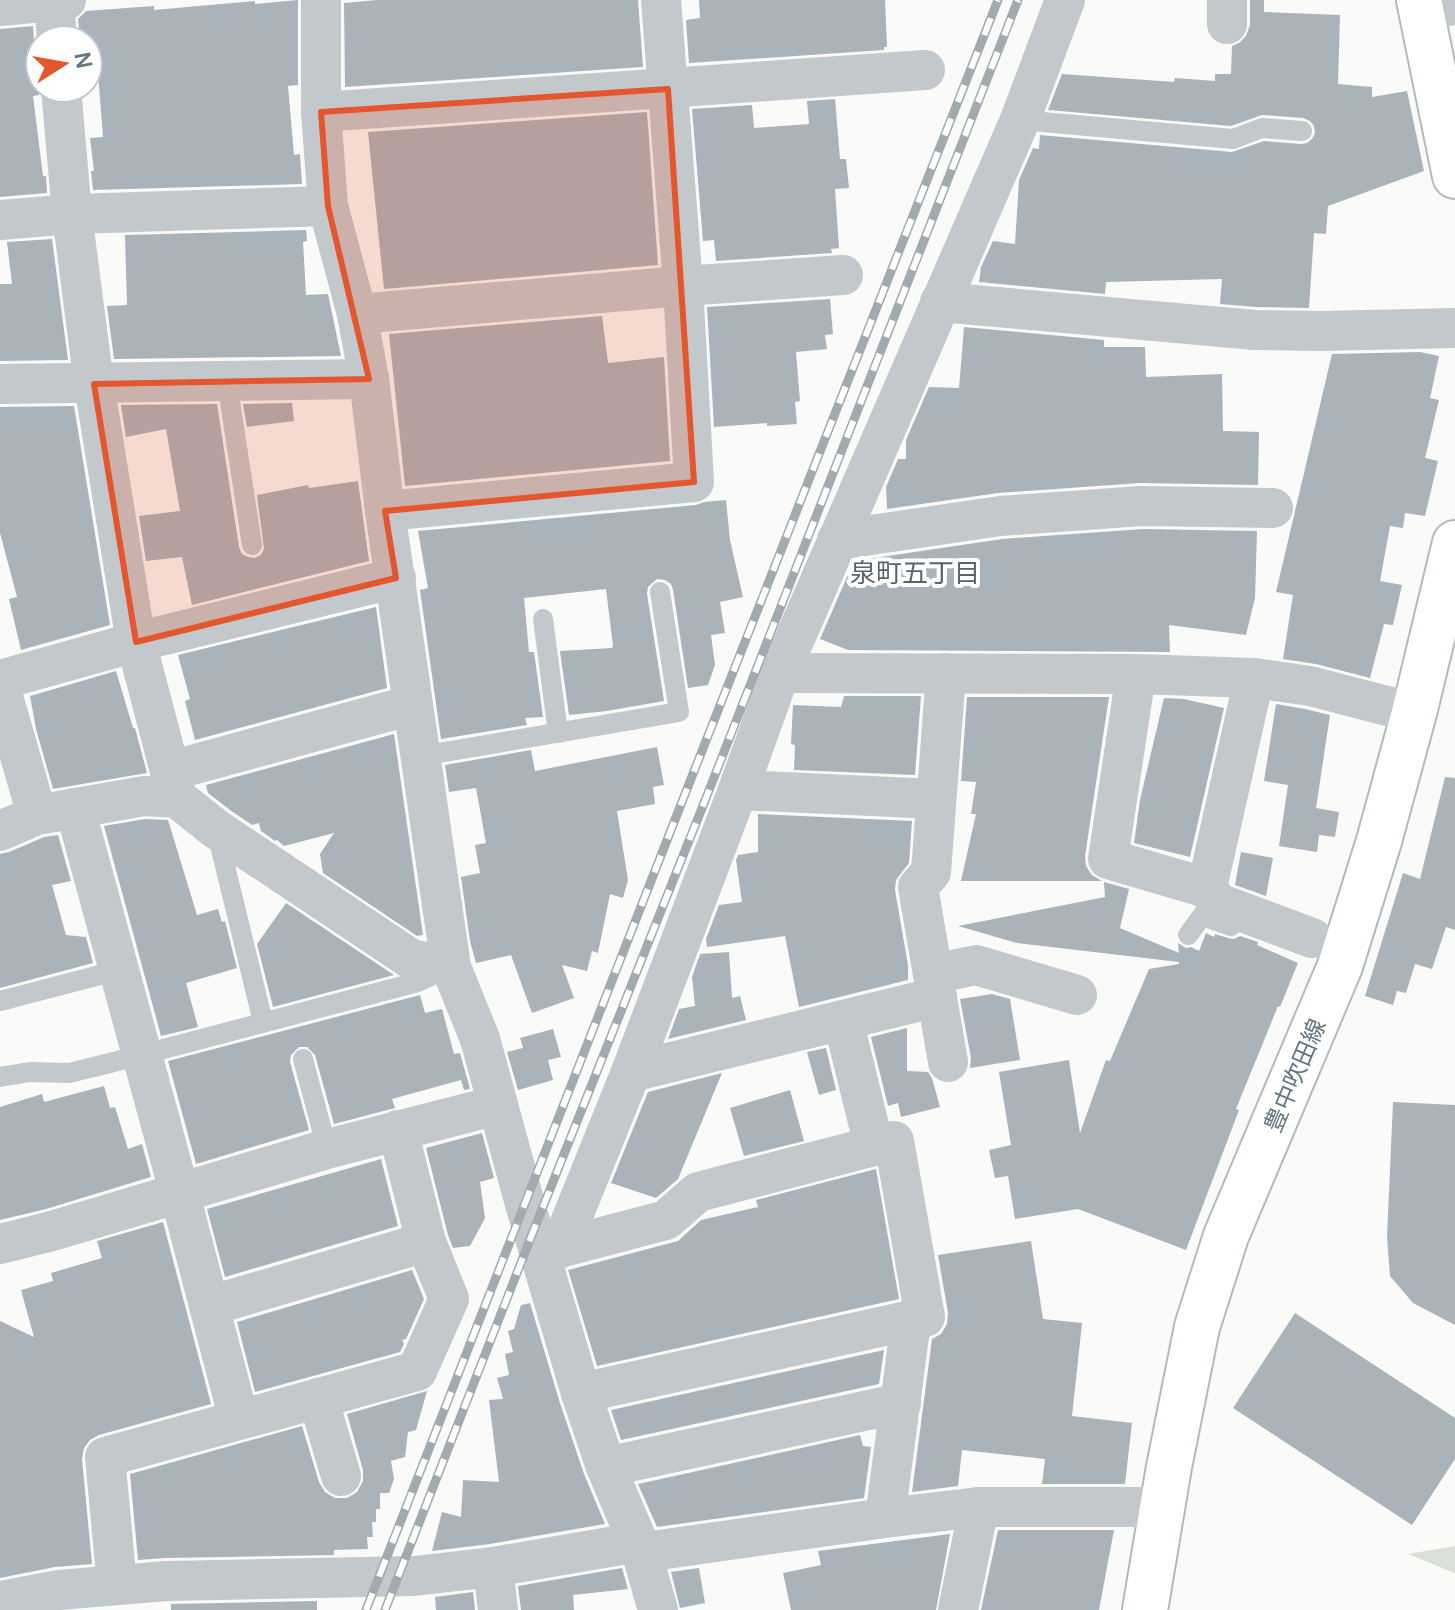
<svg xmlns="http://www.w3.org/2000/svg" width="1455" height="1610" font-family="Manrope,'Noto Sans JP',sans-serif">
	<rect width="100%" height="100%" fill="#fafaf8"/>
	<polygon fill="#dadfd7" points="1455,1546 1455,1573 1408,1554"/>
	<g fill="#aab3b9">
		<polygon points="298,0 298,85 288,86 294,155 300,154 302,184 93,190 91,171 94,171 90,138 103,137 97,60 88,61 88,40 80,40 78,19 86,11 154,6 154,10 255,1 255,4"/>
		<polygon points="377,0 638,0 643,67 345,87 344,3"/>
		<polygon points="699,0 885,0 887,47 884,47 884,50 689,63 686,20 700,18"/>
		<polygon points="1250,0 1264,0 1264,12 1340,15 1338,84 1372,87 1372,97 1407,91 1424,171 1328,206 1326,234 1314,233 1309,308 1256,307 1220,304 1222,279 1106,282 1105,294 979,282 981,267 993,241 1015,244 1019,180 1033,148 1039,149 1040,135 1232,152 1264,141 1301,144 1307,143 1312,139 1315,133 1314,126 1310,121 1303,118 1262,115 1231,126 1048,110 1062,74 1174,82 1175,78 1215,81 1215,74 1231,74 1232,46 1239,43 1246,36 1250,25"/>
		<polygon points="33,26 34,42 40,55 39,95 33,96 43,176 46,176 47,193 0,197 0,29"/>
		<polygon points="835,99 840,159 846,159 849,188 835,189 839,248 831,249 832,253 716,261 714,240 703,241 692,109 752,105 754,128 809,124 807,101"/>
		<polygon points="647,112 658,265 384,289 368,132"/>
		<polygon points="306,230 307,241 303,242 306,295 328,294 341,356 114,359 107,306 127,305 125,235"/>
		<polygon points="52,239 68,360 0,361 0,284 12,284 7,242"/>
		<polygon points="830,299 833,334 825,335 827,349 796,352 800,401 795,402 797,424 767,426 767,423 714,427 707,307"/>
		<polygon points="602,316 608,363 664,357 670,461 405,486 389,334"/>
		<polygon points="964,327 1104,340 1104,347 1145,347 1146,377 1222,374 1223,431 1259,432 1258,485 1140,483 998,493 887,509 886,487 898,459 906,459 906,440 929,387 959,388"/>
		<polygon points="1420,352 1439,356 1430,398 1439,400 1425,458 1438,461 1425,516 1405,513 1403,528 1390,526 1380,581 1402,585 1393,625 1384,624 1370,678 1316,664 1283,659 1293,595 1276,592 1332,354"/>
		<polygon points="292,403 294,421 247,427 243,404"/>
		<polygon points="217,404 239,547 242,554 248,557 255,558 261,555 264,549 257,495 308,485 309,488 358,481 369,561 192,605 182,557 146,561 139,516 180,511 166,429 126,437 121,405"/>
		<polygon points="74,406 110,625 21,650 9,599 17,597 0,533 0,407"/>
		<polygon points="726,500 730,540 743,597 720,602 725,633 711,635 715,665 708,685 688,688 673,590 671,584 665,580 657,579 648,587 647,594 664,701 607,711 569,715 560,651 612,648 613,646 606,589 524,598 529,652 534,652 543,717 525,718 527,725 441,739 420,590 428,588 418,531 696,505 704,502"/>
		<polygon points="1143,529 1257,531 1255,598 1246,635 1169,625 1170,652 848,650 820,639 854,561 1002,539"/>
		<polygon points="376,607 387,688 195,740 185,701 190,699 178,655"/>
		<polygon points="116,671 133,728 135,728 147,773 53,789 36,729 30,696"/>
		<polygon points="844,696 921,696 915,775 794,770 795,745 791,744 793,705 841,707"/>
		<polygon points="967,697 1109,697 1085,856 1086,866 1092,875 1102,881 961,881 976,814 971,814 976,782 961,781"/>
		<polygon points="1164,698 1184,699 1224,708 1190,857 1134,843 1140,800"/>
		<polygon points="1276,704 1305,709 1330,715 1316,808 1339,812 1335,837 1319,835 1317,852 1279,846 1288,785 1264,781"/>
		<polygon points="394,734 423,935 417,936 323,873 320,854 334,833 284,846 277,840 275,841 261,831 259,823 252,825 230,810 208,793 206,785"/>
		<polygon points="657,747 664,785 653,787 655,804 617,811 628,880 623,898 610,894 598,953 592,951 587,971 562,965 574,998 532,1013 511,955 476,963 470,941 461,877 480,873 475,845 486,843 476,788 449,792 445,765 531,750 535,771"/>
		<polygon points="1445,777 1455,778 1455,930 1446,927 1432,969 1415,964 1406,993 1397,991 1393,1005 1365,996 1403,873 1420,879"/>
		<polygon points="758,814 912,821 909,863 896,880 895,890 908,965 908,980 799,1007 785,936 707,947 706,939 719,905 742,902 736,860 738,855 758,852"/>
		<polygon points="145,819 168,820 197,915 218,909 222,922 225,921 237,968 186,983 198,1027 161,1036 104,826"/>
		<polygon points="58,835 71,881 52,885 66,935 86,937 93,963 0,988 0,854 9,852 44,837"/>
		<polygon points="1241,852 1273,858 1266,896 1235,885"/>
		<polygon points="1104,882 1129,889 1120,928 1179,953 1178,943 1186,948 1191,947 1199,951 1206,933 1214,937 1215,934 1228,938 1234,939 1240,936 1258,942 1257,945 1298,963 1280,1007 1278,1006 1236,1109 1239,1110 1186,1250 1078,1209 1015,1219 1008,1176 995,1178 989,1150 1011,1145 999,1072 1069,1060 1080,1133 1106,1060 1110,1061 1149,969 1179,964 1179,962 1017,943 958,926 1105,897"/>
		<polygon points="286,903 394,975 273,1007 257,944"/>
		<polygon points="729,952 732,998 740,996 746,1020 668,1039 679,1009 695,1006 692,977 700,954"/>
		<polygon points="992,994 1010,999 1020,1060 970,1068 971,1058 960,999"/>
		<polygon points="420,995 425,1013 442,1009 454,1054 460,1053 470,1089 464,1090 461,1080 392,1099 395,1108 334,1124 315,1055 307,1047 299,1047 291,1055 290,1062 309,1130 196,1164 168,1061"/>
		<polygon points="907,1028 907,1071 928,1072 932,1078 940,1107 901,1117 898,1103 888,1106 871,1037"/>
		<polygon points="553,1029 561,1057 548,1060 553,1080 518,1090 507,1052 523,1048 520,1038"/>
		<polygon points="826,1048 836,1090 819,1095 807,1052"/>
		<polygon points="722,1073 678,1179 656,1198 611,1183 648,1092"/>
		<polygon points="104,1086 110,1108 115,1107 128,1149 142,1144 151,1177 46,1209 0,1220 0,1107 42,1094 44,1102"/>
		<polygon points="790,1090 804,1141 744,1156 730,1108"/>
		<polygon points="1393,1102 1455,1105 1455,1325 1413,1303 1390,1276 1387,1237"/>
		<polygon points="482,1133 494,1178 480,1182 485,1218 470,1246 453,1248 448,1235 426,1148"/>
		<polygon points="381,1159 398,1226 225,1277 207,1209"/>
		<polygon points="876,1169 899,1299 597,1366 568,1270 678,1241 701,1220 758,1207 756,1200"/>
		<polygon points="163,1222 211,1404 99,1435 90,1440 84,1448 82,1459 92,1564 55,1567 0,1578 0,1321 34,1337 21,1290 53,1281 51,1273 102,1258 97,1241"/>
		<polygon points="1031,1241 1043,1319 1082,1323 1072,1416 1132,1423 1125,1484 1042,1484 1045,1459 962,1450 958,1486 912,1492 932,1339 941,1334 947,1324 948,1313 938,1255"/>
		<polygon points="412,1270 424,1299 406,1339 402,1340 404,1344 400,1352 255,1392 237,1322"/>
		<polygon points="530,1303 559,1400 584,1474 605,1524 490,1544 432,1551 442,1512 461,1517 463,1480 499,1482 489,1400 503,1399 497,1378 509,1375 505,1354 513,1352 508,1331 514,1329 521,1305"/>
		<polygon points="1295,1313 1455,1418 1455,1459 1412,1525 1233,1408"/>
		<polygon points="884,1350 879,1384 621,1440 611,1410"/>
		<polygon points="427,1391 416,1430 408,1432 405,1457 391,1461 394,1479 389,1493 380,1493 380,1509 376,1509 376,1522 372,1522 373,1537 367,1537 368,1549 334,1550 334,1555 165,1558 138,1560 130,1474 302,1426 319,1482 325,1492 335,1498 347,1498 357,1492 363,1481 363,1470 347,1414"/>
		<polygon points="860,1435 863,1446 871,1447 864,1498 657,1527 638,1484"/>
		<polygon points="998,1530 1114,1530 1099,1610 981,1610"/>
		<polygon points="950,1534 936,1610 791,1610 783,1573 821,1565 818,1551"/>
		<polygon points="622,1568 628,1589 573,1595 574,1610 521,1610 518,1586"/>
		<polygon points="699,1568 705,1603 680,1608 671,1572"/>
		<polygon points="473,1592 475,1610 436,1610 435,1597"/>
		<polygon points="317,1601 317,1610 171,1610 171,1604"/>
	</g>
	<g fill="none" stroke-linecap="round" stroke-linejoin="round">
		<defs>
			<g id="secondary">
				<polyline points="1419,0 1455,176"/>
				<polyline points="1145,1610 1169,1467 1197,1327 1226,1236 1340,966 1379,841 1414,713 1455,543"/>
			</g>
		</defs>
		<use href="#secondary" stroke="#b3babf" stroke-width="48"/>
		<g stroke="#c3c8cc" stroke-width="20">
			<polyline points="1020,120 1233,139 1262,128 1302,131"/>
			<polyline points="227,382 252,545"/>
			<polyline points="543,619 558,733"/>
			<polyline points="421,756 679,712 660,592"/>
			<polyline points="217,833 263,1022"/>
			<polyline points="1188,935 1202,916 1231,926"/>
			<polyline points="0,1001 119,970"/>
			<polyline points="303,1059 327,1149"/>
			<polyline points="0,1077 30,1072 69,1073 118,1061 418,982 444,970"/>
		</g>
		<g stroke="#c3c8cc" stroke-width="40">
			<polyline points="54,0 57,40"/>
			<polyline points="321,0 321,112 328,206 357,314 369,379 385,511 451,967 480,1039 525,1204 581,1393 606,1467 640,1547 658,1610"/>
			<polyline points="0,6 66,0"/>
			<polyline points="1421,9 1455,5"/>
			<polyline points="1227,24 1227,0"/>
			<polyline points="61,88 72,214 94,384 136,642 177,798"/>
			<polyline points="321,112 925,70"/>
			<polyline points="0,220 72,214 328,206"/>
			<polyline points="940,302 1255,330 1321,331 1455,328"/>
			<polyline points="357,314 683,286 843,275"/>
			<polyline points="0,384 369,379"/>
			<polyline points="385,511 694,482 683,286 661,0"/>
			<polyline points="837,540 1000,516 1142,506 1273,508"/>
			<polyline points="780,673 1136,674 1254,678 1310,686 1414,713"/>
			<polyline points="946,673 931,872 918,887 948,1062"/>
			<polyline points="1136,674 1108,859 1207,888 1218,903 1312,938"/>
			<polyline points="0,680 136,642 396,578"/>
			<polyline points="0,686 37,815"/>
			<polyline points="170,771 412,705"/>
			<polyline points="738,790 936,799"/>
			<polyline points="75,808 179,1191 239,1420"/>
			<polyline points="0,831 37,815 144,796 177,798 216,829 411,959 451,967"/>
			<polyline points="1207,888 1254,678"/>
			<polyline points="933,974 976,965 1077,995"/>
			<polyline points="631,1072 937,997"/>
			<polyline points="0,1244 52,1231 327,1149 498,1105"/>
			<polyline points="560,1248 631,1072 738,790 780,673 1020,120 1065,0"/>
			<polyline points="543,1258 560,1248 666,1220 698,1192 874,1146 843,1020"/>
			<polyline points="209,1306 426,1242 398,1130"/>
			<polyline points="581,1393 925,1317 894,1141 874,1146"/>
			<polyline points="318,1398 341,1476"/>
			<polyline points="606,1467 901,1403"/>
			<polyline points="885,1518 911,1321"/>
			<polyline points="493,1567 498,1610"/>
			<polyline points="117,1585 105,1457 417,1371 449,1299 426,1242"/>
			<polyline points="0,1601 59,1590 166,1581 414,1576 493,1567 627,1544 652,1551 885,1518 979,1507 1162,1507"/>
			<polyline points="958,1610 979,1507"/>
		</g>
		<use href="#secondary" stroke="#fff" stroke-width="44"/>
		<defs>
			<g id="rail">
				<polyline points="366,1610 687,789 998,0"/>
				<polyline points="385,1610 533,1232 706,798 1018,0"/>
			</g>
		</defs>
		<use href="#rail" stroke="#a2aab0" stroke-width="9"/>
		<use href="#rail" stroke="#fff" stroke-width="6" stroke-dasharray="18" stroke-linecap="butt"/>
	</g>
	<path fill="#e4572e" fill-opacity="0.2" stroke="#e4572e" stroke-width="6" stroke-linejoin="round" d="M 668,89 L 694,482 L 385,511 L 396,578 L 136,642 L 94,384 L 369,379 L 328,206 L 321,112 Z"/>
	<g text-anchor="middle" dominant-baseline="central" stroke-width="8" stroke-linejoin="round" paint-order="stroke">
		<g font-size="24" fill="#657683" stroke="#fff">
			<text transform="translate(1294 1075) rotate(-67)">豊中吹田線</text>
		</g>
		<g font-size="26" fill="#57646e" stroke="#fff">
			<text x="915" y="572">泉町五丁目</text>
		</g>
	</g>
	<g transform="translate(64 64) rotate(79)"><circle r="38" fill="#ffffff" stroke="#c1c8cd" stroke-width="2"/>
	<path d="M0-6L14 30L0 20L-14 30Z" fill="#e4572e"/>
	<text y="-12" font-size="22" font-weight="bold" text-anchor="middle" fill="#657683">N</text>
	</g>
</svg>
